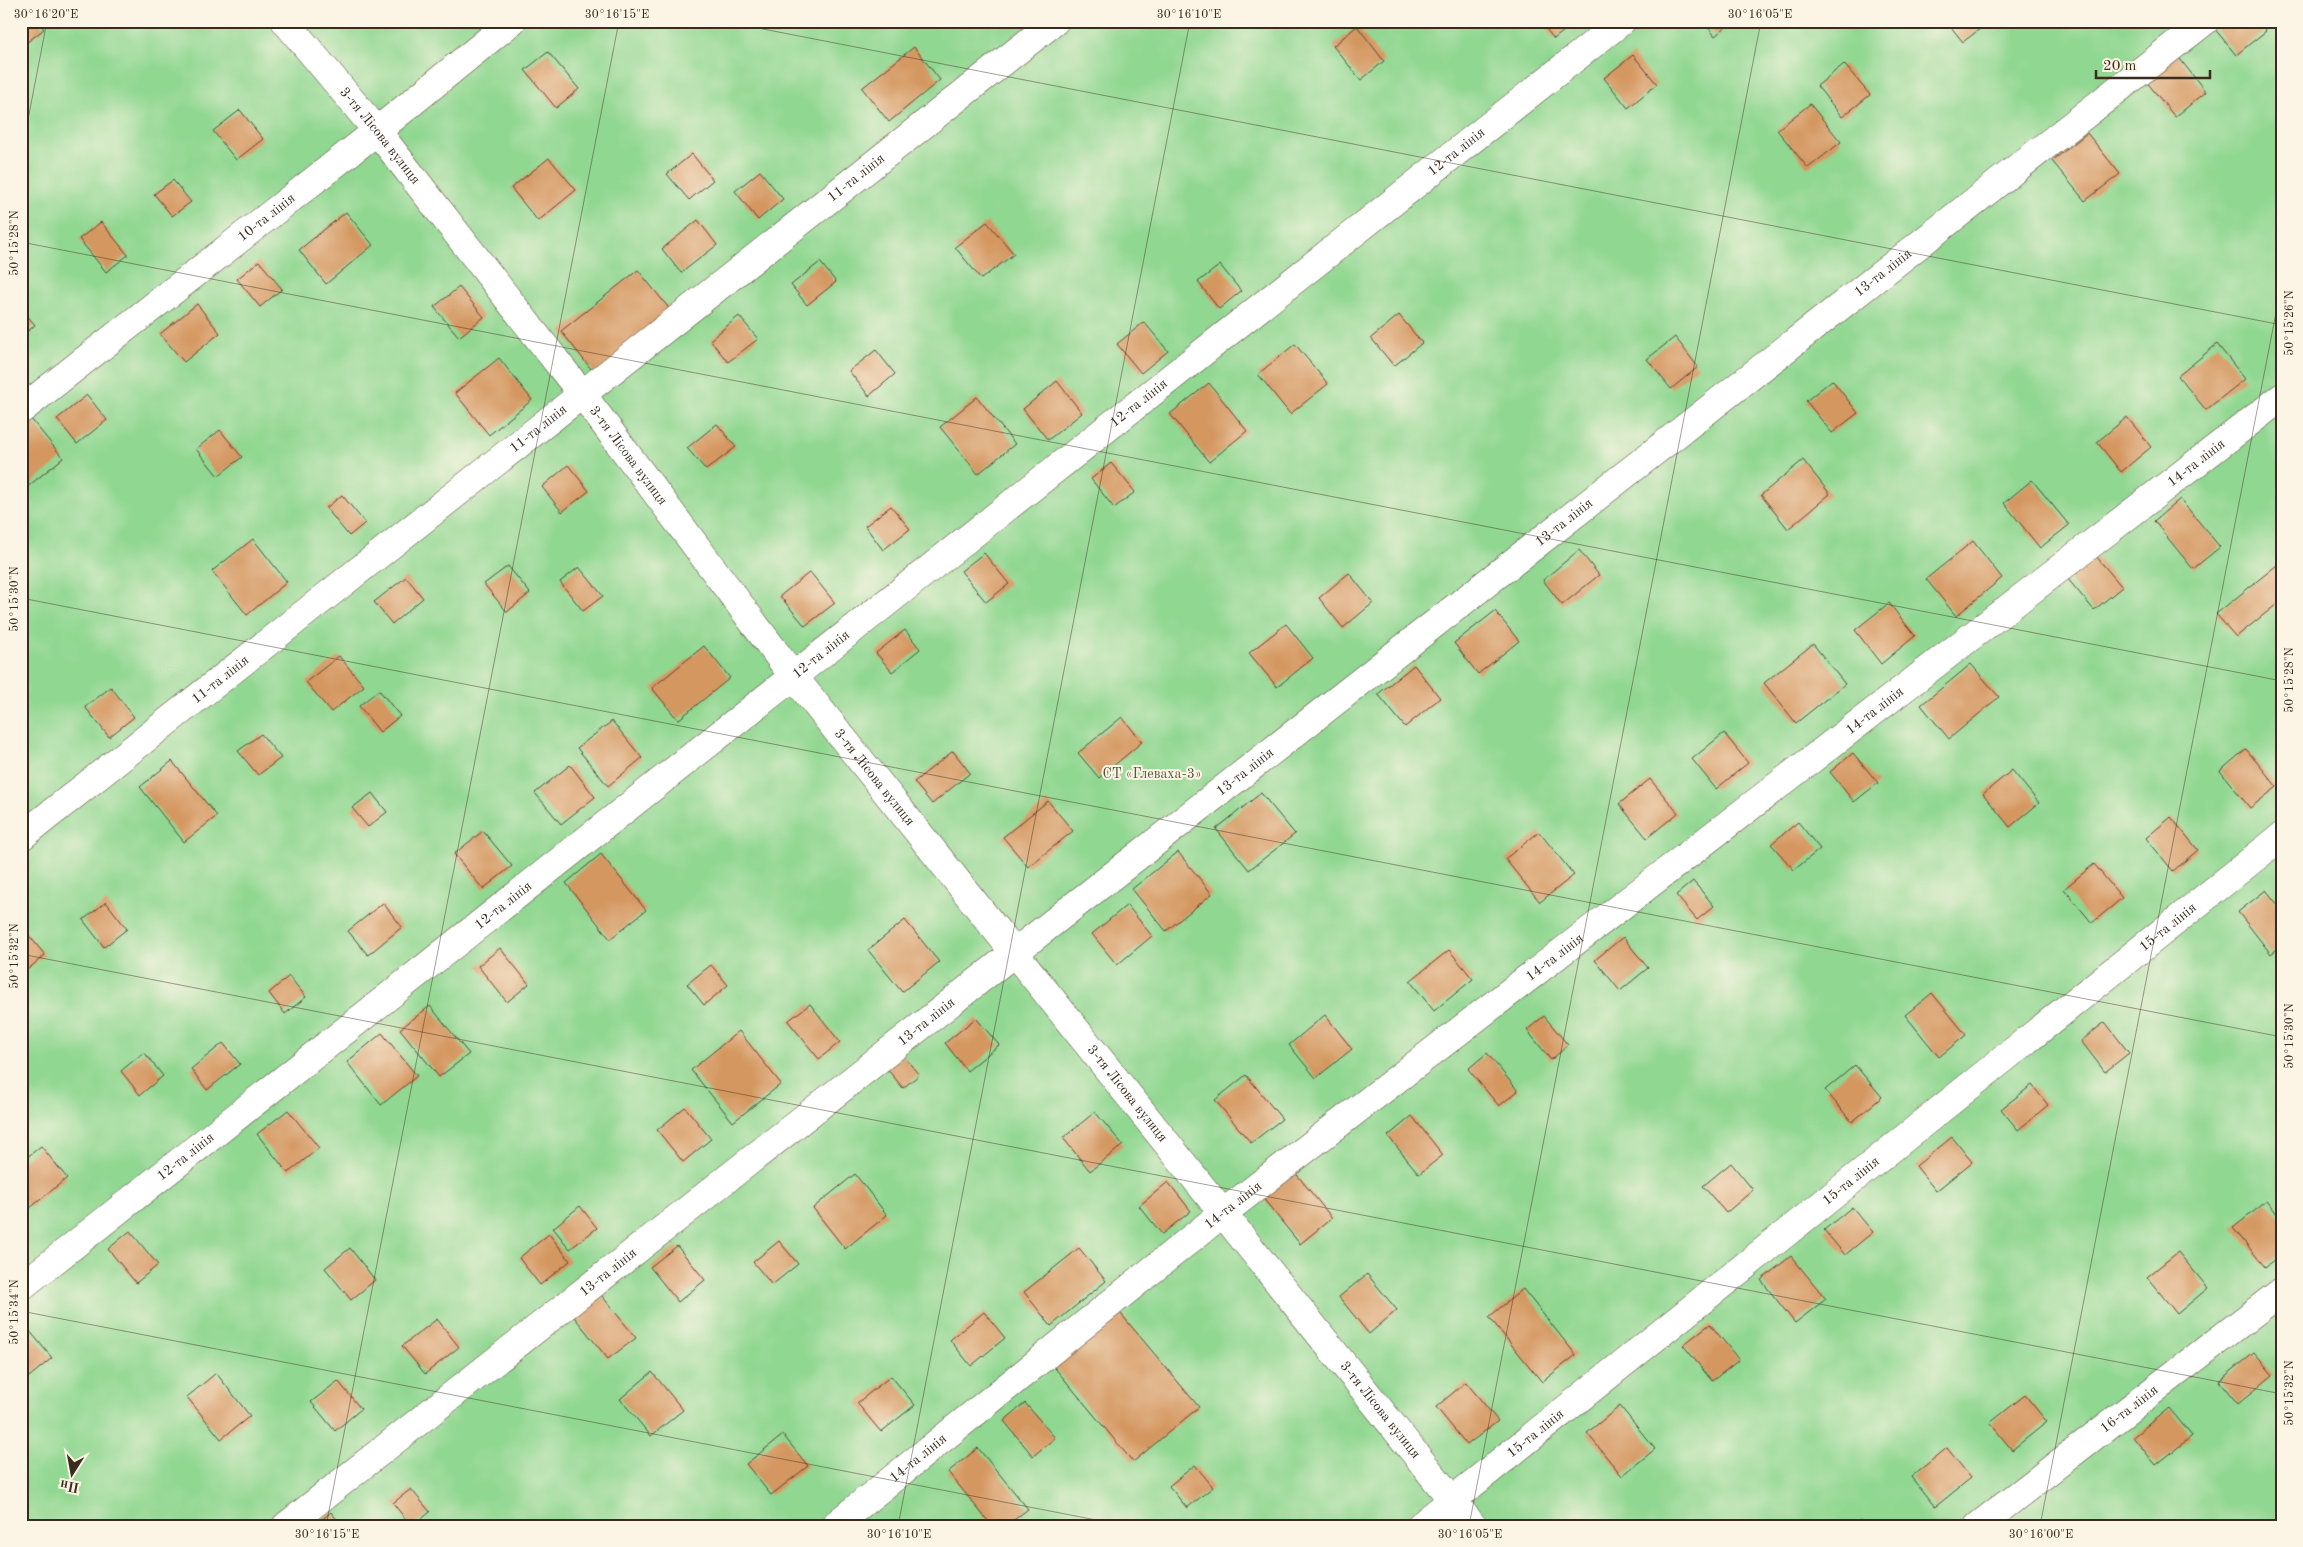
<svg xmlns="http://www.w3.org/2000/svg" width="2303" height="1547" font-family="'Old Standard TT',serif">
	<rect width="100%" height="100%" fill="#fcf5e5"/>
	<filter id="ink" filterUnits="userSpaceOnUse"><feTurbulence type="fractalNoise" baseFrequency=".02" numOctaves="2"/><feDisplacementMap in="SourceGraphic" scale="10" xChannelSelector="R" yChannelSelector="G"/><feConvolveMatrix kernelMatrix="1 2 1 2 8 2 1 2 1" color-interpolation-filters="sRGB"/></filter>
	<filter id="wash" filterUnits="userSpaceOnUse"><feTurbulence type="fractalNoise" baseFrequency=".0096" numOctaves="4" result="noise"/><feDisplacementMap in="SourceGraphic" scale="20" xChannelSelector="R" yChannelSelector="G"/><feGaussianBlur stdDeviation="1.12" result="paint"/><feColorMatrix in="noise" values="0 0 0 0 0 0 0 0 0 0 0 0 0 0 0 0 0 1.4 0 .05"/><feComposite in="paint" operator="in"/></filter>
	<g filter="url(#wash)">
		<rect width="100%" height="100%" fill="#f6e1c7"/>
		<rect fill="#90d791" stroke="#668058" x="21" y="21" width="2261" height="1505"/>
		<g id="blocks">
			<g fill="#d49761">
				<polygon points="21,21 38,21 44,29 25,44 21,38"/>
				<polygon points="1540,21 1576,21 1554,39"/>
				<polygon points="1703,21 1733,21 1715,36"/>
				<polygon points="1946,21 1990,21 1963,42"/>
				<polygon points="2222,21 2258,21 2266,31 2236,55 2214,28"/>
				<polygon points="1357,26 1384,61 1361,80 1333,46"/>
				<polygon points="914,47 940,80 889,122 862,88"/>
				<polygon points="548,52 579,89 556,108 525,70"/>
				<polygon points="2176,54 2206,92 2175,117 2145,80"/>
				<polygon points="1633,55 1657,84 1628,108 1604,78"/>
				<polygon points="1844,64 1870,95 1842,117 1817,86"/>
				<polygon points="1810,104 1841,142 1808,168 1777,130"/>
				<polygon points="240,110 263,139 236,160 213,131"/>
				<polygon points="2087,133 2120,174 2085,201 2052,161"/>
				<polygon points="692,154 713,180 689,200 667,174"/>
				<polygon points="549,158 576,190 538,221 511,188"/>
				<polygon points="760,171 783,199 758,220 735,191"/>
				<polygon points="173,180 191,202 172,216 154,194"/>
				<polygon points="346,212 373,245 326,284 299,250"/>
				<polygon points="698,220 717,245 681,273 662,249"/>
				<polygon points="101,222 128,255 106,272 79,239"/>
				<polygon points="987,222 1014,254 981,279 955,247"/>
				<polygon points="259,261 282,289 260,307 237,279"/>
				<polygon points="820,262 836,282 807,305 791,285"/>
				<polygon points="1220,265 1241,291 1219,309 1198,282"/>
				<polygon points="638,270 672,312 595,374 561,331"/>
				<polygon points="459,287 484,317 459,337 434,307"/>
				<polygon points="197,304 220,333 184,362 160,334"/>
				<polygon points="21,308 35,325 21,337"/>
				<polygon points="1399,315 1422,343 1394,366 1371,338"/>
				<polygon points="739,316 758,339 728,362 710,340"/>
				<polygon points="1144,322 1168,351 1141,373 1117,344"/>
				<polygon points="1675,337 1698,367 1671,389 1647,359"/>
				<polygon points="1295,344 1328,384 1290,414 1258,374"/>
				<polygon points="2217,344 2245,379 2206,410 2178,376"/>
				<polygon points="876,350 895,374 869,396 849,371"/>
				<polygon points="499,358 532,400 489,435 455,393"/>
				<polygon points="1832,380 1858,413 1832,433 1806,401"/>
				<polygon points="1057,381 1082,413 1048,440 1023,409"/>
				<polygon points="1209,383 1247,431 1209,462 1170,414"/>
				<polygon points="87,395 107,420 77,444 57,419"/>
				<polygon points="977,397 1015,444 978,474 940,427"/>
				<polygon points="2127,417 2151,447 2121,472 2097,442"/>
				<polygon points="31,419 63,458 21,492 21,427"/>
				<polygon points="717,424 736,447 706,470 687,448"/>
				<polygon points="220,430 242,457 218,476 196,449"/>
				<polygon points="1803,460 1830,494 1788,529 1761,495"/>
				<polygon points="1111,463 1135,492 1114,508 1091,479"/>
				<polygon points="568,465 589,491 562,512 542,487"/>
				<polygon points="2032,480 2069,525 2040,548 2004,503"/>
				<polygon points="342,495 365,523 349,536 326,508"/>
				<polygon points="2180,499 2220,547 2193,569 2154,521"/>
				<polygon points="891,506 910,529 883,550 865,526"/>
				<polygon points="253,539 287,582 247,615 212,571"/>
				<polygon points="1973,541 2002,578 1956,616 1926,579"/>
				<polygon points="1579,550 1599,575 1562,605 1543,580"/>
				<polygon points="984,553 1009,584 986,602 961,571"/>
				<polygon points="2095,555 2122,587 2094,610 2067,578"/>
				<polygon points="2282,561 2282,600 2236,637 2216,614"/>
				<polygon points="508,566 530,593 507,612 484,584"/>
				<polygon points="579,567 603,596 583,611 560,582"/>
				<polygon points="810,572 835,603 805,626 780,596"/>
				<polygon points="1349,573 1373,603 1343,628 1319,598"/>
				<polygon points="406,577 423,598 392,624 374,602"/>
				<polygon points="1889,603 1915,636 1881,664 1855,630"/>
				<polygon points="1495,611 1519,641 1478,674 1454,643"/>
				<polygon points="1286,624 1313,658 1277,687 1249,653"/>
				<polygon points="905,630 920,649 892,672 876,653"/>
				<polygon points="1813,644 1845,684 1796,723 1764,683"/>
				<polygon points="704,646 730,678 678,720 652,688"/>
				<polygon points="339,656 364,686 331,712 306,682"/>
				<polygon points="1971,664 1999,697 1949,739 1921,705"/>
				<polygon points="1414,665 1440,698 1405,727 1378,694"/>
				<polygon points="111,687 134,717 109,737 85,707"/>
				<polygon points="379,690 400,716 380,732 359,706"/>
				<polygon points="1122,717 1142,742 1099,778 1078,753"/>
				<polygon points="612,721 642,758 608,786 577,748"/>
				<polygon points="1724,733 1748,763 1716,789 1692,759"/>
				<polygon points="261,734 281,758 258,775 238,751"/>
				<polygon points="2246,749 2277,787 2250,808 2220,771"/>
				<polygon points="953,751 970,773 932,804 914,782"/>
				<polygon points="1853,753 1878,783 1854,802 1830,772"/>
				<polygon points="172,761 217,816 184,842 140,787"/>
				<polygon points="570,765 595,797 561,824 535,793"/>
				<polygon points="2012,770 2039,803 2010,827 1983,794"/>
				<polygon points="1650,779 1678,813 1647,838 1619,804"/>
				<polygon points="372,793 387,812 368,827 352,808"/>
				<polygon points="1261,793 1295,834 1249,870 1216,829"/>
				<polygon points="1048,801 1073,831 1028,867 1003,837"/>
				<polygon points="2171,817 2198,850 2173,871 2146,838"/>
				<polygon points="1798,822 1820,849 1794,870 1771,844"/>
				<polygon points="483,831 512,866 483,889 454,854"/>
				<polygon points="1539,832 1574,875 1540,902 1505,859"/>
				<polygon points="1178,852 1212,894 1166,931 1132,889"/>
				<polygon points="601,854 646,910 610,939 566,883"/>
				<polygon points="2094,864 2122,898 2092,923 2064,889"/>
				<polygon points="1693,881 1714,906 1697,920 1676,895"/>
				<polygon points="2266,890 2282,910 2282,945 2271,954 2238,912"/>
				<polygon points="106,902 127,929 104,947 83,920"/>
				<polygon points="383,903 402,927 368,955 348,931"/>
				<polygon points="1127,905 1152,936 1117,965 1092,934"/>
				<polygon points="905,920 939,962 902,992 868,950"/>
				<polygon points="21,926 45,955 21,975"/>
				<polygon points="1623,937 1648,968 1620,991 1595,960"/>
				<polygon points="500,948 529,984 507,1002 478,966"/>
				<polygon points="1449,950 1473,979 1434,1011 1410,981"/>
				<polygon points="711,965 728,985 704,1005 687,984"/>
				<polygon points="289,976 306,997 285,1014 269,993"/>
				<polygon points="1932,993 1966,1035 1939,1057 1905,1015"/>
				<polygon points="810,1004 840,1042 819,1059 788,1021"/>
				<polygon points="430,1006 469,1054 439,1077 400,1029"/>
				<polygon points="1325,1015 1352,1049 1316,1078 1289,1045"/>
				<polygon points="1544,1016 1568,1045 1551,1060 1527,1030"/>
				<polygon points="976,1018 999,1045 967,1071 945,1043"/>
				<polygon points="2105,1022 2129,1053 2105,1072 2081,1041"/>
				<polygon points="739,1031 781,1084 733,1122 691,1070"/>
				<polygon points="382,1033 417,1076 381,1105 347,1062"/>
				<polygon points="223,1043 240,1064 207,1090 191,1069"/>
				<polygon points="898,1049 919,1075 903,1088 882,1063"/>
				<polygon points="144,1052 163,1076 140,1095 121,1071"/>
				<polygon points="1487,1053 1518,1091 1499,1106 1468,1069"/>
				<polygon points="1855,1065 1882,1097 1852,1122 1825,1090"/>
				<polygon points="1246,1075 1282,1119 1251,1143 1215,1100"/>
				<polygon points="2032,1085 2048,1105 2018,1130 2001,1109"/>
				<polygon points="685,1107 711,1139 683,1162 657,1130"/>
				<polygon points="288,1110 319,1148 288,1173 257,1134"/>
				<polygon points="1095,1112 1123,1145 1090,1171 1063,1138"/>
				<polygon points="1412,1116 1443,1155 1419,1174 1388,1136"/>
				<polygon points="1952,1137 1972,1162 1936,1191 1916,1166"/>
				<polygon points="41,1146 67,1178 30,1208 21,1197 21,1162"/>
				<polygon points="1731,1163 1753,1190 1726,1213 1703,1186"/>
				<polygon points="1293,1170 1332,1218 1300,1244 1261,1196"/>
				<polygon points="855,1174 887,1215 845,1249 813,1208"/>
				<polygon points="1168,1182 1191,1211 1162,1234 1139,1206"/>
				<polygon points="2267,1201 2282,1220 2282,1253 2265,1267 2233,1228"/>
				<polygon points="580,1206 597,1228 570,1249 553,1228"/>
				<polygon points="1852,1207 1873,1232 1845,1255 1824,1230"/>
				<polygon points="130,1231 158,1265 136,1283 108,1249"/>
				<polygon points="549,1234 570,1261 540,1285 519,1258"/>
				<polygon points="779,1241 798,1264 772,1285 753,1262"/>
				<polygon points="677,1246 705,1280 678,1302 650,1267"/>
				<polygon points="350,1248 375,1280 351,1300 325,1268"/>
				<polygon points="1079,1248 1106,1281 1051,1326 1024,1292"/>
				<polygon points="2178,1252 2208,1288 2177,1314 2147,1277"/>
				<polygon points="1791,1256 1826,1299 1795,1323 1761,1280"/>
				<polygon points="1367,1274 1397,1310 1369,1334 1339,1297"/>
				<polygon points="1523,1289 1576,1355 1542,1382 1489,1317"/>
				<polygon points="598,1291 636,1338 608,1359 571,1313"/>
				<polygon points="1116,1308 1199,1407 1133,1462 1050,1362"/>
				<polygon points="984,1312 1005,1338 971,1366 950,1340"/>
				<polygon points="437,1319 459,1347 425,1374 402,1346"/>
				<polygon points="24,1324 52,1358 29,1377 21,1368 21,1326"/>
				<polygon points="1710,1324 1739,1360 1712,1381 1683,1345"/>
				<polygon points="2254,1353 2273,1375 2238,1404 2219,1381"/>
				<polygon points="652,1372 683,1410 651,1436 620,1399"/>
				<polygon points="216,1373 250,1416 221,1439 187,1397"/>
				<polygon points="891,1376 915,1405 881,1432 857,1403"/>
				<polygon points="338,1381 361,1409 335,1431 311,1402"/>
				<polygon points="1466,1382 1498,1421 1467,1445 1436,1407"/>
				<polygon points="2025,1395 2047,1422 2012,1450 1990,1423"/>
				<polygon points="1025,1403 1055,1438 1033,1456 1004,1421"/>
				<polygon points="1620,1406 1655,1449 1622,1476 1587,1433"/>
				<polygon points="2169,1408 2192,1436 2156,1465 2133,1437"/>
				<polygon points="783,1435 808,1466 771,1495 746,1464"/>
				<polygon points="978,1448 1028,1509 1006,1526 992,1526 948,1472"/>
				<polygon points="1947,1448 1971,1478 1935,1507 1911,1477"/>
				<polygon points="1195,1465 1213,1487 1187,1508 1169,1486"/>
				<polygon points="411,1489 430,1512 413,1526 411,1526 393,1503"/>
				<polygon points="331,1512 342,1526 314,1526"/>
				<polygon points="1126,1518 1132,1526 1116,1526"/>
				<polygon points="1860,1520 1865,1526 1853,1526"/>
			</g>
		</g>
	</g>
	<g filter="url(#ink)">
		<use href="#blocks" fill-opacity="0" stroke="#574537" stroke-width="1"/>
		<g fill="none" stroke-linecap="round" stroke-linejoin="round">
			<defs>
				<g id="minor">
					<path id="s1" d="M 285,21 L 377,131 L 582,394 L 794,677 L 1473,1526"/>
					<path id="s2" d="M 21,410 L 377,131 L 512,21"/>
					<path id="s3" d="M 21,837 L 1055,21"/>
					<path id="s4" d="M 21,1287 L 1622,21"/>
					<path id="s5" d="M 286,1526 L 1015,952 L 2205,21"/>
					<path id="s6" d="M 834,1526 L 1223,1213 L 2282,397"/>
					<path id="s7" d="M 1420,1526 L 2282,836"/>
					<path id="s8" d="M 1978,1526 L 2282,1291"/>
				</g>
			</defs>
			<use href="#minor" stroke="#574537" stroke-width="29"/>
			<use href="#minor" stroke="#fff" stroke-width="28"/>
		</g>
	</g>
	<path fill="none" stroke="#3b2a1e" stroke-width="1" stroke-opacity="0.45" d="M 722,21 L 2282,325M 21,156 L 47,21M 21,242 L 2282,681M 21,598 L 2282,1037M 21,954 L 2282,1394M 21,1311 L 1127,1526M 326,1526 L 619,21M 898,1526 L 1190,21M 1469,1526 L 1761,21M 2040,1526 L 2282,282"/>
	<g text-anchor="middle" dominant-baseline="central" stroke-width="4" stroke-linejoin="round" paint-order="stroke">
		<g font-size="14" fill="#3b2a1e" stroke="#fcf5e5">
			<text stroke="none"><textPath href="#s1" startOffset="149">3-тя Лісова вулиця</textPath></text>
			<text stroke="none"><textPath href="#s4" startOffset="1830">12-та лінія</textPath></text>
			<text stroke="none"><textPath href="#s3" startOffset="1064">11-та лінія</textPath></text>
			<text stroke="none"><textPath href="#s2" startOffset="312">10-та лінія</textPath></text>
			<text stroke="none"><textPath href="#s5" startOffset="2030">13-та лінія</textPath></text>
			<text stroke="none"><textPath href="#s4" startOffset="1425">12-та лінія</textPath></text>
			<text stroke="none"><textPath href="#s3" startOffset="659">11-та лінія</textPath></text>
			<text stroke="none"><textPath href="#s1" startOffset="554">3-тя Лісова вулиця</textPath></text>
			<text stroke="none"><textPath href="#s6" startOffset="1728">14-та лінія</textPath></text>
			<text stroke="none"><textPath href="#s5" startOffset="1625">13-та лінія</textPath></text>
			<text stroke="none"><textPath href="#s4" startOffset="1020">12-та лінія</textPath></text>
			<text stroke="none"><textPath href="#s3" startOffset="254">11-та лінія</textPath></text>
			<text stroke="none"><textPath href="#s6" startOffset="1322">14-та лінія</textPath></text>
			<text stroke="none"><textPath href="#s5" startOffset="1220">13-та лінія</textPath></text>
			<text stroke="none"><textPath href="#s1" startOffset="959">3-тя Лісова вулиця</textPath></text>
			<text stroke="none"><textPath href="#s4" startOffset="615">12-та лінія</textPath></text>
			<text stroke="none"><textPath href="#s7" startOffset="958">15-та лінія</textPath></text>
			<text stroke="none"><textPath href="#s6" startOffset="918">14-та лінія</textPath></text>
			<text stroke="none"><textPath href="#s5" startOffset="815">13-та лінія</textPath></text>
			<text stroke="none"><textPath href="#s1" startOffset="1364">3-тя Лісова вулиця</textPath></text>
			<text stroke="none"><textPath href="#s4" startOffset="210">12-та лінія</textPath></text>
			<text stroke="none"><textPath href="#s7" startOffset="552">15-та лінія</textPath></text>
			<text stroke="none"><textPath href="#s6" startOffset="512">14-та лінія</textPath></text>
			<text stroke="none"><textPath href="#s5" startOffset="410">13-та лінія</textPath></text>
			<text stroke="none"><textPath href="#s8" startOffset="191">16-та лінія</textPath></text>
			<text stroke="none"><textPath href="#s1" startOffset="1769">3-тя Лісова вулиця</textPath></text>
			<text stroke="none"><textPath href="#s7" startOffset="148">15-та лінія</textPath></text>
			<text stroke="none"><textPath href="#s6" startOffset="108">14-та лінія</textPath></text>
		</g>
		<g font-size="14" fill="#50553b" stroke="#fcf5e5">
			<text x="1152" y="774">СТ «Глеваха-3»</text>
		</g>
	</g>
	<rect width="2303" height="1547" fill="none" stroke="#fcf5e5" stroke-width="55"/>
	<g transform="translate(72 1474) rotate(191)" stroke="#fcf5e5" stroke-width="4" paint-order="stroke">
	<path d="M0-4L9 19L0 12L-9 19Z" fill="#3b2a1e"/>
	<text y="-8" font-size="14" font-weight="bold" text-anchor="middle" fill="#3b2a1e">Пн</text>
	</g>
	<path d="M2096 70v8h114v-8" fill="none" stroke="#3b2a1e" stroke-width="2.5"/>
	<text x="2103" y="70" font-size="15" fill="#3b2a1e" stroke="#fcf5e5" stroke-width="4" paint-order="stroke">20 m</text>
	<rect x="28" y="28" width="2248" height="1492" fill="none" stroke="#3b2a1e" stroke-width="2"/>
	<g font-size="12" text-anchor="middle" fill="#3b2a1e">
		<text x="46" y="18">30°16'20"E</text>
		<text x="617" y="18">30°16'15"E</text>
		<text x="1189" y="18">30°16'10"E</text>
		<text x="1760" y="18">30°16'05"E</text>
		<text transform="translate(14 243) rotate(-90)" y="4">50°15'28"N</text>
		<text transform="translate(2289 323) rotate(-90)" y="4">50°15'26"N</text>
		<text transform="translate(14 599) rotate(-90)" y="4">50°15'30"N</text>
		<text transform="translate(2289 680) rotate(-90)" y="4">50°15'28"N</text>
		<text transform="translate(14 956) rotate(-90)" y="4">50°15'32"N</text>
		<text transform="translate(2289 1036) rotate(-90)" y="4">50°15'30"N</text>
		<text transform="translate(14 1312) rotate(-90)" y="4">50°15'34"N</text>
		<text transform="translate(2289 1393) rotate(-90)" y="4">50°15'32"N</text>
		<text x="327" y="1538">30°16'15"E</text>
		<text x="899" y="1538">30°16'10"E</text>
		<text x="1470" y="1538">30°16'05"E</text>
		<text x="2041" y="1538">30°16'00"E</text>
	</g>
</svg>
